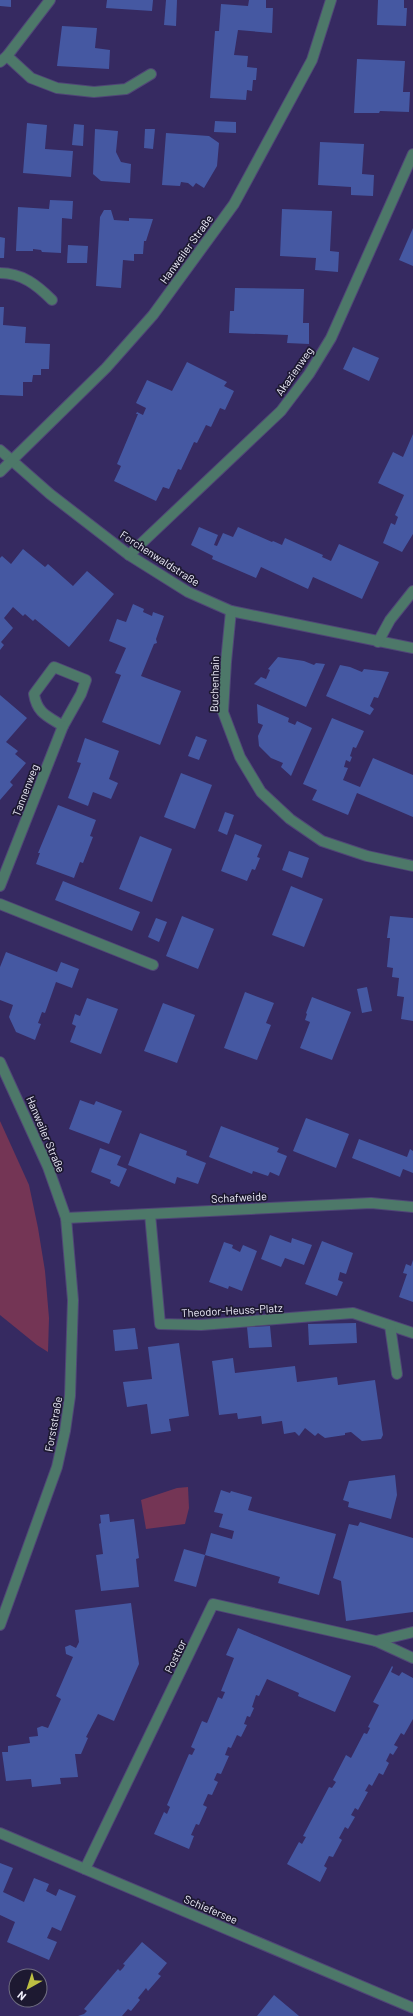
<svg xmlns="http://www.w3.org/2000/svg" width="413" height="2016" font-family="Barlow,sans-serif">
	<rect width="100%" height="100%" fill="#362a61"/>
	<g fill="#743555">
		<polygon points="0,1121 29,1185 38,1228 45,1271 49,1318 48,1352 37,1345 0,1315"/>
		<polygon points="188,1487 189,1508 185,1524 146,1529 141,1500 177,1488"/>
	</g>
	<g fill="#4558a2">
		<polygon points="0,0 11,0 11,7 0,6"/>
		<polygon points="107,0 153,0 152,11 106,8"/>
		<polygon points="166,0 177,0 176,26 164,25"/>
		<polygon points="249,0 266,0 266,8 273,8 272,33 238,30 234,55 248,56 247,67 257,68 256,80 253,80 252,91 247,90 246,100 210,98 215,31 219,31 221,4 248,6"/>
		<polygon points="378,0 404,0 404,8 407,8 406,26 377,25"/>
		<polygon points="62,26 97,28 95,48 110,50 109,69 57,66"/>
		<polygon points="357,59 405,61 403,92 410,92 409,112 380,111 379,113 354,113"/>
		<polygon points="215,121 236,122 236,133 214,132"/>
		<polygon points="27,123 47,125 45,149 73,151 71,177 23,173"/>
		<polygon points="74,124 84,125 83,146 72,145"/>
		<polygon points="95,129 118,131 116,152 121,162 131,164 130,183 101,181 93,174"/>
		<polygon points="145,129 155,129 153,149 144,148"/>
		<polygon points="166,133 209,136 219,143 217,166 204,188 196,183 193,187 188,183 181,182 180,186 162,185"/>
		<polygon points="320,142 364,144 362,174 374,175 373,196 351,195 351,187 318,185"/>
		<polygon points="50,200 73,201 72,219 62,218 61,253 42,252 41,250 33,249 33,251 16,251 18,207 49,209"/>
		<polygon points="282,209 332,211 330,251 339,252 338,272 315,270 316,258 280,256"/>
		<polygon points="104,210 111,210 114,220 129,221 129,218 153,219 146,241 144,241 143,254 134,254 134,261 123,260 121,288 96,286 100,217"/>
		<polygon points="413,228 413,266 399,260"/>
		<polygon points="0,237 5,238 4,258 0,258"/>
		<polygon points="68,245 88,246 87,263 67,263"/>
		<polygon points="235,288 304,289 303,323 309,323 309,344 287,343 288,335 229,333 230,311 234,311"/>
		<polygon points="0,307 4,307 3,325 26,327 25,343 50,344 49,369 41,369 41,375 33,375 32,382 23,382 23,396 0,395"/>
		<polygon points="353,347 379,358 369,381 343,369"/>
		<polygon points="187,362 227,382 224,386 234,391 225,410 220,408 211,427 206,425 197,443 194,442 181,470 178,469 169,489 163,487 156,501 114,481 121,466 117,464 138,414 136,414 137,412 143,415 146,408 136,403 147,380 172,391"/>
		<polygon points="413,434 413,534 402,552 383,543 391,523 395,525 398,517 395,515 404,495 378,483 393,452 403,457"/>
		<polygon points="199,527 218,535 214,545 217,546 223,533 233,537 238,527 272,542 273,541 282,545 285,538 323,555 322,557 331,561 339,544 379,562 362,599 313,577 308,589 261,567 256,578 212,559 213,556 191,545"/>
		<polygon points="23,549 45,567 48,564 73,586 87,571 114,594 69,647 35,619 33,621 25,614 23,616 13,607 4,618 13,628 1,642 4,645 0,650 0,558 2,556 11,564"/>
		<polygon points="133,604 144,609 143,612 152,616 153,612 164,616 156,639 157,643 154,644 141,676 181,691 160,745 102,722 121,675 115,673 126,648 109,641 117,619 126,622"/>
		<polygon points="278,657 304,661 314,665 316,663 325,664 306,707 254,684 261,677 266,679 270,670 268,669"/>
		<polygon points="340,665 350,667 362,672 364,669 389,672 378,698 374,697 370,706 374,709 370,715 326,696"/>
		<polygon points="0,695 27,718 6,742 18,751 15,754 26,763 10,782 13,785 0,800"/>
		<polygon points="257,704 289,718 288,722 295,725 297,721 312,728 291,776 281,767 283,763 271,758 259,746 258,736 263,725 258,723"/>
		<polygon points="332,718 364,731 356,748 353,747 350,756 352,757 350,762 346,760 344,767 348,768 343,780 360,787 373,758 413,775 413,817 357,793 348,815 312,800 317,790 303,784"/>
		<polygon points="196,736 207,740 199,760 188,756"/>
		<polygon points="85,738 119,751 109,779 118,783 111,799 93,792 88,806 68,798 81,763 77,762"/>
		<polygon points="181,773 212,785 195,829 164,817"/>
		<polygon points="58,805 96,820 90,836 93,837 83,863 80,862 74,878 36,864 40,853 38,853"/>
		<polygon points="225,812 234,815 227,835 218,831"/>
		<polygon points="235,834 262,845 257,857 260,858 255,870 252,869 247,881 221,871"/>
		<polygon points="140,836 172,849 152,902 119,889"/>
		<polygon points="289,851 309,858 302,878 282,870"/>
		<polygon points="63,881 140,912 132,931 55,900"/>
		<polygon points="291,886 323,899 304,947 272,935"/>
		<polygon points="182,916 214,929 198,969 166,956"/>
		<polygon points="390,916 413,918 413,1021 401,1019 404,997 397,996 399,978 392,977 393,968 387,967 390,938 387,938"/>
		<polygon points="156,918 167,922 159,942 148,937"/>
		<polygon points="6,952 57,972 61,962 79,969 72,988 56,982 45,1013 42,1012 38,1023 41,1024 35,1040 16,1032 9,1017 13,1005 0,1000 0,967"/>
		<polygon points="367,987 372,1011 362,1013 357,989"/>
		<polygon points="245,992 274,1003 266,1023 271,1025 257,1060 224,1048"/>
		<polygon points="312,997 351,1012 332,1060 300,1048 310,1022 305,1020 307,1014 306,1013"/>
		<polygon points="87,998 118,1009 101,1054 70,1042 76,1026 72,1024 75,1014 80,1016"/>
		<polygon points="163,1003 195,1015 177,1063 144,1051"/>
		<polygon points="80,1100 94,1105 96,1101 122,1111 109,1144 69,1129"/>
		<polygon points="306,1118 349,1134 336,1168 293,1151"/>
		<polygon points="221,1126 279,1148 277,1152 287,1156 279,1176 270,1172 268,1176 253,1171 252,1174 209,1157"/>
		<polygon points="140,1133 187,1151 186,1155 206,1163 198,1184 177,1177 175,1184 128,1165"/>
		<polygon points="359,1139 407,1157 410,1149 413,1151 413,1173 403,1169 400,1177 352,1158"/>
		<polygon points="100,1148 121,1156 117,1165 127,1169 119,1187 110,1183 111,1180 91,1172"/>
		<polygon points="270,1235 291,1243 292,1238 312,1245 304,1265 285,1258 281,1267 261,1259"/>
		<polygon points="322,1241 353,1253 346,1274 340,1272 338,1280 343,1282 337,1296 305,1284"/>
		<polygon points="224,1242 233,1245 232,1248 240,1252 243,1245 257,1251 242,1291 229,1286 228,1289 209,1282"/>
		<polygon points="413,1260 413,1302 399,1297 407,1274 403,1273 406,1264 411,1266"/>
		<polygon points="356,1323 357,1343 309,1345 308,1324"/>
		<polygon points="270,1326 272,1347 249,1348 247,1327"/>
		<polygon points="135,1328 138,1349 115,1351 113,1330"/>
		<polygon points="179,1343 189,1416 169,1419 171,1431 151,1434 147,1404 127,1407 123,1382 152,1379 148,1347"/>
		<polygon points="233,1358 235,1373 295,1366 297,1382 337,1377 338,1385 375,1380 383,1435 381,1439 362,1441 351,1432 345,1433 345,1435 325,1438 318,1433 315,1436 305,1428 299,1436 295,1432 284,1434 282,1421 262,1424 261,1416 238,1419 237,1413 219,1415 212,1361"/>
		<polygon points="395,1475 397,1495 391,1519 348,1507 349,1502 343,1500 349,1481"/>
		<polygon points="221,1490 230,1493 231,1491 252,1497 248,1510 336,1534 319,1595 278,1583 280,1577 205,1555 211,1533 232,1539 234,1531 219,1527 223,1514 214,1512"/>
		<polygon points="109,1514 110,1522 134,1519 139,1558 136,1559 139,1587 101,1591 96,1555 103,1554 99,1524 101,1523 100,1515"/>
		<polygon points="360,1522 413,1538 413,1612 346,1621 341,1581 333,1578 349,1524 358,1526"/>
		<polygon points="184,1549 205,1555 196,1587 174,1581"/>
		<polygon points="131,1603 139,1664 114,1721 98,1714 86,1737 88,1738 81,1754 75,1754 78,1777 60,1778 61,1784 32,1787 31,1779 6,1781 2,1752 8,1752 8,1746 30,1743 29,1737 38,1736 37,1728 42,1726 48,1728 61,1699 56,1696 73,1657 66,1654 65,1647 70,1645 76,1648 79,1642 75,1610"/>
		<polygon points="238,1628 351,1676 335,1712 298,1696 299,1693 267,1679 259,1696 256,1695 252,1707 254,1708 250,1717 247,1716 244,1724 247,1725 241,1737 237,1735 231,1748 228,1747 225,1755 229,1756 221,1774 217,1773 214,1780 218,1782 212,1795 208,1794 203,1805 207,1807 199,1825 196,1824 191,1835 194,1836 189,1849 154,1834 164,1812 167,1814 170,1807 167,1805 189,1754 192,1755 195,1749 191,1747 202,1721 207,1723 218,1697 222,1699 225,1692 221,1691 234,1658 226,1655"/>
		<polygon points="392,1666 393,1667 391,1672 399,1676 402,1672 413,1678 413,1719 404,1735 401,1733 394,1745 398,1747 393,1755 390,1753 386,1761 389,1763 383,1775 379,1773 372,1786 369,1784 365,1791 368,1792 358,1810 355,1808 351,1815 355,1817 348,1829 345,1827 339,1838 342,1840 333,1857 329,1856 324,1866 327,1868 320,1882 287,1864 299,1842 302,1844 306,1837 303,1836 329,1787 332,1788 336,1782 333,1780 346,1755 351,1758 364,1733 367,1734 370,1728 368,1727 379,1705 373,1702"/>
		<polygon points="0,1863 13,1868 3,1892 24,1902 34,1878 49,1884 46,1891 56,1896 59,1889 76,1896 61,1931 52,1927 47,1938 57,1942 49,1960 7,1942 15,1922 0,1915"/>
		<polygon points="142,1942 167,1963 158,1974 161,1976 148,1991 146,1988 138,1998 140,2000 131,2011 128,2009 122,2016 78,2016 84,2014 87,2011 84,2009 118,1969 120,1971 123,1968 125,1965 123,1964"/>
		<polygon points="274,1995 299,2016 257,2016"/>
	</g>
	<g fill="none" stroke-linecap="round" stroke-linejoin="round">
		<defs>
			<g id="minor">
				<polyline points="7,56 31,78 57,88 94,92 126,89 151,74"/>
				<polyline points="0,62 7,56 50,0"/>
				<path d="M 0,273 C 22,273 37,285 52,300"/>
				<polyline points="0,450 50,494 129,555 188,592 231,611 413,648"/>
				<polyline points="0,472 106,368 153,315 234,204 312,60 331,0"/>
				<polyline points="129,555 281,411 309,374 331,338 413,154"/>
				<polyline points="231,611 226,662 223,712 240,757 261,792 290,819 322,841 367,856 413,866"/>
				<polyline points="378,642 390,620 413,591"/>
				<path d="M 54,667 L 86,680 L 81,694 L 63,726 C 47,716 37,713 34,694 Z"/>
				<polyline points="0,886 63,726"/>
				<polyline points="0,904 153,965"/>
				<polyline points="0,1062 48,1167 66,1218 73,1300 70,1396 65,1431 57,1467 0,1625"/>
				<polyline points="150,1214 160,1324 201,1325 353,1313 413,1333"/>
				<polyline points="66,1218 371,1203 413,1207"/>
				<polyline points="390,1326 397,1374"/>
				<polyline points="376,1641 413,1632"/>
				<polyline points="0,1833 413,2008"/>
				<polyline points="85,1869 213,1604 376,1641 413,1658"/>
			</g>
		</defs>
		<use href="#minor" stroke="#504677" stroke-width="12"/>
		<use href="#minor" stroke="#4d7869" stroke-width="10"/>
	</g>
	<g text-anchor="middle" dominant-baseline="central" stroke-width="3.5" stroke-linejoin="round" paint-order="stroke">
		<g font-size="11" fill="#f0effc" stroke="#1d1931">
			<text transform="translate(186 249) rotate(-54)">Hanweiler Straße</text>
			<text transform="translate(294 371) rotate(-55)">Akazienweg</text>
			<text transform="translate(160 558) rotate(33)">Forchenwaldstraße</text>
			<text transform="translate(214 684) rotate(-89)">Buchenhain</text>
			<text transform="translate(25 790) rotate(-69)">Tannenweg</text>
			<text transform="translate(46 1134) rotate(67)">Hanweiler Straße</text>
			<text transform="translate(239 1197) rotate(-3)">Schafweide</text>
			<text transform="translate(232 1310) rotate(-3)">Theodor-Heuss-Platz</text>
			<text transform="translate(53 1424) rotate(-80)">Forststraße</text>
			<text transform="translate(175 1656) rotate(-64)">Posttor</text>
			<text transform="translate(211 1909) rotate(23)">Schiefersee</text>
		</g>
	</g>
	<g transform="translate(28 1988) rotate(219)"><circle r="19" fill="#1d1931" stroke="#716f82"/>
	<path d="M0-3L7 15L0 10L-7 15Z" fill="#bdbf43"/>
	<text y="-6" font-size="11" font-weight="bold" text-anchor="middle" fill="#f0effc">N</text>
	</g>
</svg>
